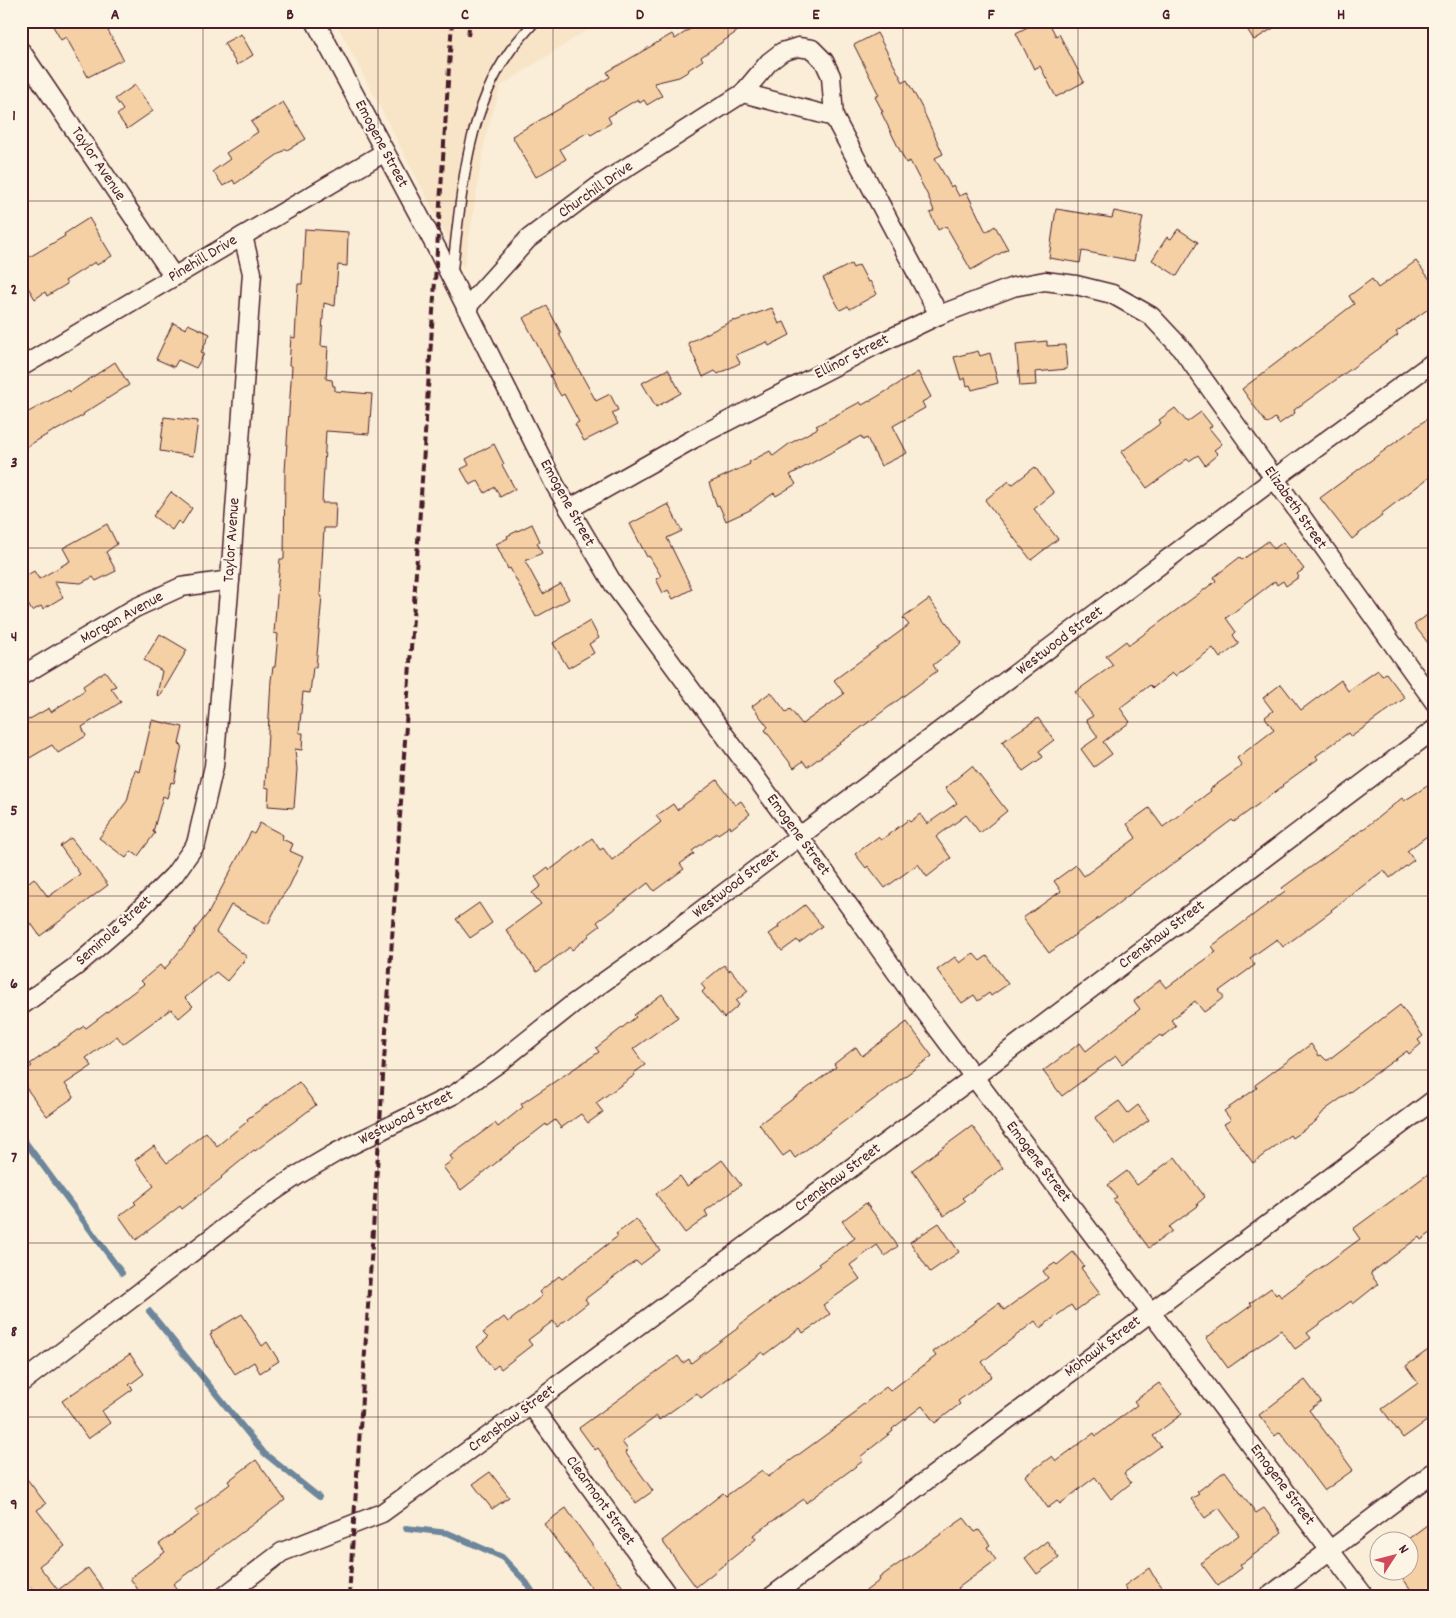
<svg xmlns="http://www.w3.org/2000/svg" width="1456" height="1618" font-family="Dekko,sans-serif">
	<rect width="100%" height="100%" fill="#faeed8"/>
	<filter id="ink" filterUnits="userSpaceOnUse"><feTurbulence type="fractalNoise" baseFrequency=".02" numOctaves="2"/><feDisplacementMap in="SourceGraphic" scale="10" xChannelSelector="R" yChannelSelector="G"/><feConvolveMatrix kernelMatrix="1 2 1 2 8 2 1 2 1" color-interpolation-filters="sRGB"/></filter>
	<g filter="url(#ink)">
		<polygon fill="#f8e5c8" points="335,21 601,21 501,86 486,135 464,269"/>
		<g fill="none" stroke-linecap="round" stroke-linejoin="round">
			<g stroke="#6d869b" stroke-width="6">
				<polyline points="21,1136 122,1273"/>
				<polyline points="149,1311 264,1453 319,1497"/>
				<polyline points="406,1528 448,1533 502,1557 526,1582 536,1597"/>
			</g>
		</g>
		<g fill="#f4d0a4" stroke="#4a1f2b">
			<polygon points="50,21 103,21 123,59 88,77 66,37 61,40"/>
			<polygon points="702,21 752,21 701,57 703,60 688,70 689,71 679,77 654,83 662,96 647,105 644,100 640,103 638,99 608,117 611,123 591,135 588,132 560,149 566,159 536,177 512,136 561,108 561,107 610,77 607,72 672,34 675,39"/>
			<polygon points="1039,21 1048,21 1056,36 1059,34 1084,82 1056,97 1040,66 1034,69 1016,33"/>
			<polygon points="1242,21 1285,21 1254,40"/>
			<polygon points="877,33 903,82 907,80 921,106 943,154 935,158 951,187 953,185 959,196 967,193 986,232 995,226 1008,249 971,270 946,226 938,230 930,213 934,211 929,198 910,161 906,163 881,112 883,112 875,97 879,95 854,45"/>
			<polygon points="241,34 253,55 237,65 224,43"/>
			<polygon points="135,85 153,111 127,129 117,115 123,110 115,99"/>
			<polygon points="283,102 306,139 287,150 286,149 235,184 233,180 223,186 213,171 230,159 226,153 258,132 251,122"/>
			<polygon points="1056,209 1112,218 1114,211 1143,217 1134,261 1082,251 1080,263 1049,258"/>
			<polygon points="89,218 112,256 97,265 95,262 65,281 67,284 47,296 45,292 35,299 21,276 21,262 65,236 64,234"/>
			<polygon points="305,229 348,232 347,266 338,265 335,306 324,303 321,346 328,347 326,379 332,380 333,386 335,386 335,391 372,394 369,434 326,431 322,503 336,503 335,528 324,528 320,596 322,596 316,667 313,667 310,693 303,692 299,733 303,733 302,750 295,749 297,769 294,808 268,806 269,788 265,787 271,680 273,667 275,667 278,634 274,633 280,559 284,559 285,472 292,366 289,365 291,337 295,338 298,284 302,284"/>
			<polygon points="1178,229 1198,242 1177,276 1152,260 1167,237 1171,239"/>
			<polygon points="1416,261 1435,286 1435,304 1396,332 1398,335 1294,410 1295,413 1279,424 1275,418 1267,424 1242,389 1354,304 1349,296 1372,279 1378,288"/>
			<polygon points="851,264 853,268 859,265 868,282 870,281 877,294 850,309 848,306 840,310 823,278"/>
			<polygon points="547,306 561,333 559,334 596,401 610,394 618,410 612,413 618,424 584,441 575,424 579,422 564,394 561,396 555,386 550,375 553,374 523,318"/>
			<polygon points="772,308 779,324 784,322 790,335 769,346 767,342 736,355 740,363 718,374 715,371 703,377 688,343 734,320 735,321"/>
			<polygon points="173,323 186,329 188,324 210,334 201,352 204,354 196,368 178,360 174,367 156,359"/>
			<polygon points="1047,341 1047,346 1065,345 1067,369 1035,372 1036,385 1020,386 1016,344"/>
			<polygon points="978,351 980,356 990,353 998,383 972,390 970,385 967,386 965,378 961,380 954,357"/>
			<polygon points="115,362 129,385 83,414 84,415 55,431 55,430 21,450 21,416 69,390 70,392"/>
			<polygon points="668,369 681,393 656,407 642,383"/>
			<polygon points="918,372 931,397 922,402 925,408 893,426 907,453 881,466 867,438 863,440 861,436 790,475 796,484 776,496 774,493 750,510 726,521 719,505 717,506 709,483 750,464 749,462 770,451 773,456 789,444 818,428 816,426 860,402 862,405 875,398"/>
			<polygon points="1175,408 1187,422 1201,412 1212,426 1209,428 1222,444 1214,450 1218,454 1205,465 1198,455 1189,461 1187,459 1147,488 1121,452 1161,423 1159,420"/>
			<polygon points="1435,413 1435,473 1381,514 1382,516 1352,539 1320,498"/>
			<polygon points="164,417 198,421 193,456 160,451"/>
			<polygon points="494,444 504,464 502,465 515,489 500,497 495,487 485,493 478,481 470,485 461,469 469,465 466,459"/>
			<polygon points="1035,467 1054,493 1034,509 1058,539 1031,560 985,500 1009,481 1012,485"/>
			<polygon points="171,492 192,508 182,524 178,521 172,530 153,516"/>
			<polygon points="668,504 682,531 667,538 692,589 673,599 668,590 663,593 656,579 661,576 649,556 647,557 630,524"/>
			<polygon points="107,524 117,544 106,552 116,571 96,581 93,577 81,583 54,581 63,597 43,609 41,606 32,611 21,593 21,579 34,571 39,579 70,561 63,548"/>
			<polygon points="532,524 540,541 537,543 542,553 525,561 543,594 561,584 569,599 536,617 510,568 508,569 496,544 508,538 507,536"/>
			<polygon points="1268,541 1274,549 1283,542 1304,569 1297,574 1299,577 1286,586 1283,581 1277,585 1275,581 1226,618 1236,632 1233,635 1239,644 1220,658 1213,648 1175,676 1172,673 1153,688 1150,685 1120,708 1130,722 1103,742 1112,754 1094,767 1081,749 1098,737 1086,720 1093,716 1075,692 1113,665 1106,656 1126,641 1129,645 1132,643 1216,581 1214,577 1240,557 1242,560"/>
			<polygon points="929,599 962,643 933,665 937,671 858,730 807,767 803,761 794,768 765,730 768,727 752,706 771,692 786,712 790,709 802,724 844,694 834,680 909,625 903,618"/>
			<polygon points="1435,609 1435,652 1414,625"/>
			<polygon points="590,621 599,638 589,644 594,653 568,668 553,643"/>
			<polygon points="160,634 187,650 160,696 157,695 162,671 144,660"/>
			<polygon points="1378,670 1382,676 1386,673 1405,698 1351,737 1348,733 1316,756 1318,759 1282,785 1283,786 1234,822 1232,820 1165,870 1161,871 1096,920 1049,953 1023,918 1061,891 1054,881 1076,865 1084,876 1136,838 1127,824 1149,808 1163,827 1211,791 1210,789 1242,766 1237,758 1274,730 1265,717 1273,711 1263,698 1281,684 1301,710 1341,680 1348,691"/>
			<polygon points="105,671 116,686 111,688 121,702 82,727 86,736 58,753 52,745 21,763 21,724 49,708 51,712 85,690 83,686"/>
			<polygon points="1038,718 1054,740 1039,751 1043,757 1023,771 1002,742"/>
			<polygon points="152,720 183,727 179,744 182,745 174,783 171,782 167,798 163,796 153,832 155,833 138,856 131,851 126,858 99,838 127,801 135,770 140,772"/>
			<polygon points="972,766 1007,811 980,833 966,815 936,837 951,858 927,877 918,864 885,888 868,866 866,868 855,854 878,837 881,840 908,820 910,822 920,814 927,824 957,803 945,788"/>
			<polygon points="717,780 735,805 741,801 750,814 731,829 730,826 718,834 717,833 692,851 694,854 680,864 684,869 654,891 648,883 597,922 600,926 588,935 589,936 572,950 570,947 537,972 506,930 541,904 532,893 541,886 535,877 548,867 550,870 592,838 600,850 603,848 612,860 661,822 656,816 673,804 677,810"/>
			<polygon points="1435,781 1435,830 1407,851 1414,860 1390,878 1384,870 1331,910 1332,911 1283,947 1277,939 1250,958 1255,965 1219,991 1224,997 1214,1005 1204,1012 1195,1001 1171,1020 1176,1026 1162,1037 1160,1035 1122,1064 1116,1056 1062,1096 1043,1071 1080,1043 1086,1051 1140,1009 1134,1001 1160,980 1166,988 1216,952 1212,946 1285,891 1282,888 1366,827 1402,798 1404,801"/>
			<polygon points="260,823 283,835 282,839 293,844 290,851 303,857 289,887 281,898 268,924 231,905 216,932 247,957 227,981 216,972 185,998 193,1006 179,1018 171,1009 123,1044 117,1036 86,1058 92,1066 65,1084 74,1097 47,1116 21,1081 21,1074 32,1066 30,1064 84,1026 86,1028 144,984 141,981 160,965 164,970 195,932 194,931 209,912 251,832 254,834"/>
			<polygon points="71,838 108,885 40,936 30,922 21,930 21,888 34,878 48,897 80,874 60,846"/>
			<polygon points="479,903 492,923 470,938 456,919"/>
			<polygon points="805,905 822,926 799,943 797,940 782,951 769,934 779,927 778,925"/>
			<polygon points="973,953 980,961 987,956 1008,984 991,996 989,993 978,1001 974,995 962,1003 937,970 955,957 960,963"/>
			<polygon points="724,965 729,971 730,969 748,991 736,1001 739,1005 724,1018 702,992 705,989 701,984"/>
			<polygon points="662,994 678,1017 633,1049 645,1065 634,1073 635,1075 596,1103 603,1112 588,1123 581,1114 561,1128 555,1120 547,1126 546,1124 461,1190 443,1167 453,1160 450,1156 495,1123 498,1127 523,1107 521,1104 599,1052 596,1048 636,1017 634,1015"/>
			<polygon points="1400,1005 1423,1036 1418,1040 1421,1044 1409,1054 1407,1051 1347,1094 1325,1110 1315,1122 1292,1138 1290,1135 1253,1163 1224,1124 1231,1120 1224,1111 1257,1088 1255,1085 1311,1044 1319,1056 1321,1055 1326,1060 1328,1060"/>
			<polygon points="907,1022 932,1056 795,1158 790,1151 783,1156 759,1124 836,1067 834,1064 856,1047 862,1056"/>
			<polygon points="299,1082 316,1105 255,1151 254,1150 221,1177 222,1178 182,1209 180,1206 136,1240 119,1216 136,1204 134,1202 154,1186 135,1160 154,1146 167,1163 206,1132 217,1146 248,1121 247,1119"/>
			<polygon points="1119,1101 1128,1113 1138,1105 1149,1120 1115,1145 1095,1118"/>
			<polygon points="972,1126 1003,1168 962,1198 965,1201 944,1216 912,1170"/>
			<polygon points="1175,1157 1205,1197 1197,1204 1198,1206 1169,1227 1172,1231 1149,1248 1113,1199 1117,1197 1108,1185 1127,1171 1137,1185"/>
			<polygon points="722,1160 741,1185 705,1211 708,1216 685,1233 656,1194 680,1176 687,1186"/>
			<polygon points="1435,1169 1435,1230 1421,1240 1419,1237 1371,1273 1371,1275 1378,1284 1353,1304 1351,1301 1307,1333 1311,1338 1295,1349 1281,1330 1228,1368 1206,1338 1252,1305 1250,1303 1271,1288 1276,1295 1278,1293 1281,1297 1338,1255 1360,1239 1353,1229"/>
			<polygon points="866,1203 898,1246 885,1256 877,1245 850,1265 860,1279 823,1305 830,1314 815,1325 803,1333 800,1328 764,1355 762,1352 701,1398 697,1393 659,1420 657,1416 622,1442 628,1450 625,1452 653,1491 636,1503 598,1448 595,1450 579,1428 678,1356 683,1363 689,1359 691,1363 738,1328 737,1327 747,1319 820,1266 818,1264 855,1238 842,1221"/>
			<polygon points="636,1219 660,1250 640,1265 636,1261 585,1299 588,1303 557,1327 553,1321 528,1340 532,1345 501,1369 498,1365 493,1369 477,1347 488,1338 483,1333 504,1317 508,1322 542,1296 539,1292 559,1276 562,1279 618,1236 616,1234"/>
			<polygon points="939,1223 959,1252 930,1272 910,1242"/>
			<polygon points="1073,1252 1084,1266 1081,1268 1100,1293 1075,1311 1071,1305 1040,1328 1035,1321 982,1362 992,1376 958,1401 960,1404 935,1423 922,1406 892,1429 893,1431 860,1457 863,1461 806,1503 804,1499 753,1535 756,1539 696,1587 662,1541 723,1493 726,1496 762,1470 768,1477 857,1412 856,1410 886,1387 890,1391 936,1356 933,1352 999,1303 1004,1310 1048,1278 1043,1271 1055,1263 1057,1265"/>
			<polygon points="242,1314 262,1346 267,1342 279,1361 260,1373 254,1362 235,1374 210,1335 212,1334 211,1332"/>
			<polygon points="1435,1345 1435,1415 1403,1438 1382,1409 1418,1383 1406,1366"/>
			<polygon points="130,1354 144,1374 129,1385 133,1389 102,1411 110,1423 88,1439 62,1401"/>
			<polygon points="1305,1380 1321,1401 1309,1410 1353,1470 1324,1491 1280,1432 1275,1436 1259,1415"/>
			<polygon points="1159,1383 1182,1414 1153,1436 1161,1446 1124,1473 1131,1483 1111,1499 1095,1477 1060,1504 1057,1501 1048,1508 1025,1476 1052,1456 1056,1461 1094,1433 1096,1436 1137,1405 1134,1401"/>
			<polygon points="256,1460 285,1500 173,1584 183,1597 143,1597 130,1578 165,1552 159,1544 199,1515 195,1510 230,1484 228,1481"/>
			<polygon points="21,1471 46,1504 37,1510 65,1546 39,1566 58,1590 88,1568 109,1597 39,1597 23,1578 21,1580"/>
			<polygon points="1225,1471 1256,1513 1264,1508 1282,1532 1275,1538 1275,1539 1240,1565 1242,1568 1218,1586 1201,1563 1239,1535 1219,1508 1205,1518 1191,1499 1199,1494 1197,1492"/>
			<polygon points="490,1472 509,1497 492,1509 473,1484"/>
			<polygon points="566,1508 577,1524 630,1597 598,1597 544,1524"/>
			<polygon points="964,1518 975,1532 979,1530 990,1545 987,1547 996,1560 958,1588 964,1597 858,1597 880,1580 879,1578 887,1572"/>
			<polygon points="1435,1519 1435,1597 1416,1597 1397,1570 1408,1570 1408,1539"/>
			<polygon points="1047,1541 1059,1558 1037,1574 1025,1558"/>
			<polygon points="1149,1568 1153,1575 1170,1597 1132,1597 1124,1586"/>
		</g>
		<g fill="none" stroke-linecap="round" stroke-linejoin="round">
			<defs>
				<path id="service" d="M 452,274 C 461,198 465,115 510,51 C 518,40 527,31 535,21"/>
				<g id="minor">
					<polyline points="315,21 437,249 555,485 614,585 799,836 916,1000 1365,1597"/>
					<polyline points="21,51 174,277"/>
					<polyline points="743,93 769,62 782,52 798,47 812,49 824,61 831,76 834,117"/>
					<polyline points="466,308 528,239 604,182 743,93 834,117 939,315"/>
					<polyline points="21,367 385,152"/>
					<polyline points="569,509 693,439 874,346 939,315 1013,287 1045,281 1076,285 1112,294 1151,316 1181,348 1435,703"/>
					<polyline points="21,676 135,608 181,587 230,580"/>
					<polyline points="21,1006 75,967 130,919 174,875 196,844 214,766 230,580 252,273 243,236"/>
					<polyline points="21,1383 258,1202 298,1175 337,1152 455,1094 499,1063 574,1003 650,949 1274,479 1435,361"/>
					<polyline points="531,1405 669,1597"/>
					<polyline points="223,1597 282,1552 382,1513 531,1405 974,1077 1435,729"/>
					<polyline points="771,1597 1435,1099"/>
					<polyline points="1268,1597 1435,1471"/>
				</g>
			</defs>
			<use href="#service" stroke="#4a1f2b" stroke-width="12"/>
			<use href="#minor" stroke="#4a1f2b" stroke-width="21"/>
			<use href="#service" stroke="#fcf5e5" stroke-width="9"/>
			<use href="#minor" stroke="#fcf5e5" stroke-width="18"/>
			<g stroke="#4a1f2b" stroke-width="4" stroke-dasharray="8 4" stroke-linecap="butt">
				<polyline points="468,36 470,21"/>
				<polyline points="349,1597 452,21"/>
			</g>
		</g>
	</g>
	<path fill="none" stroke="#4a1f2b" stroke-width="1" stroke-opacity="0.55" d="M 203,21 L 203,1597M 378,21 L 378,1597M 553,21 L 553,1597M 728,21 L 728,1597M 903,21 L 903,1597M 1078,21 L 1078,1597M 1253,21 L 1253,1597M 21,201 L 1435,201M 21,375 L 1435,375M 21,548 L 1435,548M 21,722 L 1435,722M 21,896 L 1435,896M 21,1070 L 1435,1070M 21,1243 L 1435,1243M 21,1417 L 1435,1417"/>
	<g text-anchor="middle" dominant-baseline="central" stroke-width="4.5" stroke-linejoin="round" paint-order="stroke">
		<g font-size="16" fill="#4a1f2b" stroke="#fcf5e5">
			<text transform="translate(381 144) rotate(62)">Emogene Street</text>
			<text transform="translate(98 164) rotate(56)">Taylor Avenue</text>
			<text transform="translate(596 190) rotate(-35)">Churchill Drive</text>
			<text transform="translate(203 259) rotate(-31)">Pinehill Drive</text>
			<text transform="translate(852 357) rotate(-27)">Ellinor Street</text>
			<text transform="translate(567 503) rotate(61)">Emogene Street</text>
			<text transform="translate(1295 508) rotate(55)">Elizabeth Street</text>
			<text transform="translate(232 540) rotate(-86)">Taylor Avenue</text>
			<text transform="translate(122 618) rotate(-29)">Morgan Avenue</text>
			<text transform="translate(1060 641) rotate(-37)">Westwood Street</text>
			<text transform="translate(798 835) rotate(54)">Emogene Street</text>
			<text transform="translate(736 884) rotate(-37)">Westwood Street</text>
			<text transform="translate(114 931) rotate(-42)">Seminole Street</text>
			<text transform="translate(1162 935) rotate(-37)">Crenshaw Street</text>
			<text transform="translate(406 1118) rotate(-27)">Westwood Street</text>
			<text transform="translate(1038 1162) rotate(53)">Emogene Street</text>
			<text transform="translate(838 1178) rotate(-37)">Crenshaw Street</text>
			<text transform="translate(1103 1347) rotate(-37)">Mohawk Street</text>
			<text transform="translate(512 1419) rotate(-36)">Crenshaw Street</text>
			<text transform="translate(1282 1485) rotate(53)">Emogene Street</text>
			<text transform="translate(600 1501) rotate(54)">Clearmont Street</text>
		</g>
	</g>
	<rect width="1456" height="1618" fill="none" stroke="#fcf5e5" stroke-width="55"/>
	<g transform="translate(1394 1556) rotate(54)"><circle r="24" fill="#fcf5e5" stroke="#b59f9b"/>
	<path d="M0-4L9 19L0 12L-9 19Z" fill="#d1495b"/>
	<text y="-8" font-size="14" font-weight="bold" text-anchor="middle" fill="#4a1f2b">N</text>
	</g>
	<rect x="28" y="28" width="1400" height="1562" fill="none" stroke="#4a1f2b" stroke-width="2"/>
	<g font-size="16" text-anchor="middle" font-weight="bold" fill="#4a1f2b">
		<text x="115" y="19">A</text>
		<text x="290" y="19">B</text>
		<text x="465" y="19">C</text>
		<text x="640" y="19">D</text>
		<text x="816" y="19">E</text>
		<text x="991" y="19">F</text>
		<text x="1166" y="19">G</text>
		<text x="1341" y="19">H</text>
		<text x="14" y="120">1</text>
		<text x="14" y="294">2</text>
		<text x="14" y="467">3</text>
		<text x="14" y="641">4</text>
		<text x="14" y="815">5</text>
		<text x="14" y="988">6</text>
		<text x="14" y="1162">7</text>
		<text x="14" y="1336">8</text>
		<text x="14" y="1509">9</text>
	</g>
</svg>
